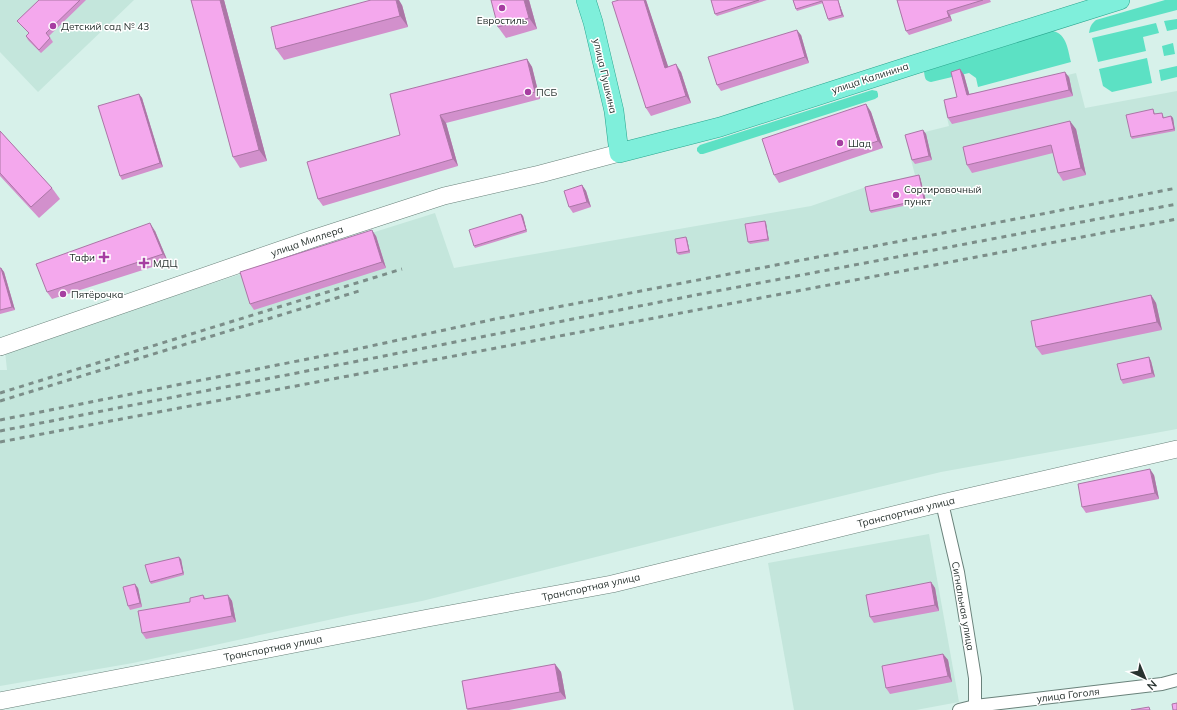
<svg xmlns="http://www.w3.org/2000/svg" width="1177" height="710" font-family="Mulish,sans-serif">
	<rect width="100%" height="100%" fill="#d7f1ea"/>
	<g fill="#c4e6dc">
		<polygon points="0,0 134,0 38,92 0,52"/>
		<polygon points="1076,73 1085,108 1177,91 1177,429 941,472 726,524 422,601 351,615 133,663 0,686 0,370 7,370 5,351 238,275 435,213 454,268 811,206 866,187 915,175 905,137 949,126 944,105"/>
		<polygon points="929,534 959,702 916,710 794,710 768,563"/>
	</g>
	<g fill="#5ce1c4">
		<path d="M 1165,0 L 1177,0 L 1177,10 L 1089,33 C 1090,27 1091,24 1096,20 Z"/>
		<polygon points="1177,19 1177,29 1167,31 1164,21"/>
		<polygon points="1156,23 1159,33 1143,37 1146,51 1098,62 1092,38"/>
		<path d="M 1053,31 C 1067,34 1068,51 1071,62 L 978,87 L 976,78 L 969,73 L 931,82 C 925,81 925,78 924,72 L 927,69 L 1046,32 Z"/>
		<polygon points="1173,43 1175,54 1164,56 1162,46"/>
		<polygon points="1147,58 1152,83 1112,92 1103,86 1099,69"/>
		<polygon points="1177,66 1177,77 1161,81 1159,70"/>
		<polygon points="872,90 877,91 878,94 878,97 875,99 703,154 700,154 697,151 697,148 700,145"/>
	</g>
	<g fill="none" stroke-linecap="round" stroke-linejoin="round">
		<defs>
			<g id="minor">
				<polyline points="942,503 958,572 975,678 975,706 974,710"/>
				<polyline points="959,710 975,706 1162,684 1177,680"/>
			</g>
			<g id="secondary">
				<polyline points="0,347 312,239 444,196 540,174 619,153"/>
				<polyline points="0,701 428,618 612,584 942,503 1177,449"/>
			</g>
			<polyline id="primary" points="586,0 593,22 614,111 619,153 720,127 913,65 1120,0"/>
		</defs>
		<use href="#minor" stroke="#6a827b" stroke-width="14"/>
		<use href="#secondary" stroke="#6a827b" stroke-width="18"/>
		<use href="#primary" stroke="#29a68f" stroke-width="20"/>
		<use href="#minor" stroke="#fff" stroke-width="12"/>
		<use href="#secondary" stroke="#fff" stroke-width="17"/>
		<use href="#primary" stroke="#7fefdb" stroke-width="19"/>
		<g stroke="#7c8e89" stroke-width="3" stroke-dasharray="5 5" stroke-linecap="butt">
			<polyline points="0,393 402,269"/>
			<polyline points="0,401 359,291"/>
			<polyline points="0,420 348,351 495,319 1177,188"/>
			<polyline points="0,431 701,294 1177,204"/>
			<polyline points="0,442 1177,219"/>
		</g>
	</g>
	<g fill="#d290cc">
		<polygon points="39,0 86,0 49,36 53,42 41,53 28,40 26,36 29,33 17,21"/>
		<polygon points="191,0 224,0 267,161 240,168 233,157"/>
		<polygon points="529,0 537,29 506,38 498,27"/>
		<polygon points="619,0 646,0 668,67 681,72 691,103 651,116 646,108"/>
		<polygon points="711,0 767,0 717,16 715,14"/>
		<polygon points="793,0 838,0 844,17 829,21 828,19 823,3 797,11 796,9"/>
		<polygon points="897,0 990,0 991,2 950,15 952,21 909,35 906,31"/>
		<polygon points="402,5 408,27 284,60 276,49"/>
		<polygon points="801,35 809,63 721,91 717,85"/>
		<polygon points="527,59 532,67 540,99 446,123 458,166 323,206 318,199 400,135"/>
		<polygon points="960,69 964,75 969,94 1069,77 1073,96 952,124 948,118 957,97"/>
		<polygon points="139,94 142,98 163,167 122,180 120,176"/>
		<polygon points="866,104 871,112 883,148 779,183 774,175"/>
		<polygon points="1153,109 1155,114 1162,113 1163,115 1164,118 1171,116 1173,118 1175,131 1132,139 1131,137"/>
		<polygon points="1076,129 1086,175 1063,181 1058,173 1053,153 972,173 967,165"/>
		<polygon points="923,130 926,134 932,160 915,164 912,160"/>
		<polygon points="0,131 52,188 60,199 39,218 0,176"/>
		<polygon points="919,175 920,177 926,201 871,213 870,211"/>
		<polygon points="582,185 586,191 591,207 573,213 569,207"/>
		<polygon points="521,214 523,216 527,232 475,248 474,246"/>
		<polygon points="765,221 766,223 769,241 750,244 748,242"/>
		<polygon points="155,231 168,262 52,299 47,292"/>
		<polygon points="376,236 386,268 254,310 250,304"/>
		<polygon points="687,239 690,253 679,255 677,253"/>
		<polygon points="0,268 1,268 4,272 15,310 0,314"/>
		<polygon points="1151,295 1156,303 1162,330 1042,355 1036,347"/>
		<polygon points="1149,357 1151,361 1155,377 1123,384 1121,380"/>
		<polygon points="1154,475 1159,499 1086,513 1082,507"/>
		<polygon points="181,559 184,575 151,584 150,582"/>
		<polygon points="931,582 935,588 939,611 874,623 870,617"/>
		<polygon points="138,588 142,607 130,610 128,606"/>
		<polygon points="203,595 206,599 228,595 232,601 236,622 146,639 142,633 190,602"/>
		<polygon points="943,654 948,660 952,682 890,694 886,688"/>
		<polygon points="555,664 561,672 566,699 509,710 468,710 467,709"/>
	</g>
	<g fill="#ab76a6">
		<polygon points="220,0 224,0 267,161 259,150"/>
		<polygon points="396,0 399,0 402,5 408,27 400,16"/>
		<polygon points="524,0 529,0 537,29 529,18"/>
		<polygon points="644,0 646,0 671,75 665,68"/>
		<polygon points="838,0 844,17 842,15"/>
		<polygon points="947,11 950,15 952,21 949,17"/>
		<polygon points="797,30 801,35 809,63 805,57"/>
		<polygon points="527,59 532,67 540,99 535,92"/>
		<polygon points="676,64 681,72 691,103 686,96"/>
		<polygon points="960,69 964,75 971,100 967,95"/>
		<polygon points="1065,72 1069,77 1073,96 1069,90"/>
		<polygon points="139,94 142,98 163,167 160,163"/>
		<polygon points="866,104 871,112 883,148 878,141"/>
		<polygon points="440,115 446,123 458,166 453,159"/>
		<polygon points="1171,116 1173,118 1175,131 1174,129"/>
		<polygon points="1070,121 1076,129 1086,175 1081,168"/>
		<polygon points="923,130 926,134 932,160 929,156"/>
		<polygon points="919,175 920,177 926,201 924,199"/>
		<polygon points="582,185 586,191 591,207 587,202"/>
		<polygon points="521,214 523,216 527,232 526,230"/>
		<polygon points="765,221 766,223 769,241 768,239"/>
		<polygon points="150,223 155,231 168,262 163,254"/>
		<polygon points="372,230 376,236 386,268 382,262"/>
		<polygon points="686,237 687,239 690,253 689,251"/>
		<polygon points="1,268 4,272 15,310 12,307"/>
		<polygon points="1151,295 1156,303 1162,330 1157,322"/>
		<polygon points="1149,357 1151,361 1155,377 1152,373"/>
		<polygon points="1150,469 1154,475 1159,499 1155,493"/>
		<polygon points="179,557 181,559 184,575 183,573"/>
		<polygon points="931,582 935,588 939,611 935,605"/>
		<polygon points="135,584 138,588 142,607 140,603"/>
		<polygon points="228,595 232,601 236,622 232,616"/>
		<polygon points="943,654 948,660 952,682 948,676"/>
		<polygon points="555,664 561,672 566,699 560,692"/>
	</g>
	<g fill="#f4a8ed" stroke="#ab76a6">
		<polygon points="39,0 80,0 46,33 50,38 39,50 26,36 29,33 17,21"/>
		<polygon points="191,0 220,0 259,150 233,157"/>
		<polygon points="371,0 396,0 400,16 276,49 271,27"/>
		<polygon points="491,0 524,0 529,18 498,27"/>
		<polygon points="619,0 644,0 665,68 676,64 686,96 646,108 612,2"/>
		<polygon points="711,0 759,0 715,14"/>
		<polygon points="793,0 838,0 842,15 828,19 822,1 796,9"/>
		<polygon points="897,0 983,0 947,11 949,17 906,31"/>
		<polygon points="797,30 805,57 717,85 708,57"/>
		<polygon points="527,59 535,92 440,115 453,159 318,199 307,162 400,135 390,94"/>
		<polygon points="960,69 967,95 1065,72 1069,90 948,118 944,100 957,97 951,72"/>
		<polygon points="139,94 160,163 120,176 98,106"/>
		<polygon points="866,104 878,141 774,175 762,139"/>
		<polygon points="1153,109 1154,114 1162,113 1163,118 1171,116 1174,129 1131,137 1126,115"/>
		<polygon points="1070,121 1081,168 1058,173 1051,145 967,165 963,147"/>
		<polygon points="923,130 929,156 912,160 905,135"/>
		<polygon points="0,131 52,188 31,207 0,173"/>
		<polygon points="919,175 924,199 870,211 865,187"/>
		<polygon points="582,185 587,202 569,207 564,191"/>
		<polygon points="521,214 526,230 474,246 469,230"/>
		<polygon points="765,221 768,239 748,242 745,224"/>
		<polygon points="150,223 163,254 47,292 36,264"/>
		<polygon points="372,230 382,262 250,304 240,272"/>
		<polygon points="686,237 689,251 677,253 675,239"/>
		<polygon points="0,268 1,268 12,307 0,310"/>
		<polygon points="1151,295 1157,322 1036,347 1031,321"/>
		<polygon points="1149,357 1152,373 1121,380 1117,364"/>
		<polygon points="1150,469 1155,493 1082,507 1078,484"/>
		<polygon points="179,557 183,573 150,582 145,565"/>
		<polygon points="931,582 935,605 870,617 866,595"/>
		<polygon points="135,584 140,603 128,606 123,587"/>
		<polygon points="203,595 204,599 228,595 232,616 142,633 138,611 190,602 190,598"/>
		<polygon points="943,654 948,676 886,688 882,666"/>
		<polygon points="555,664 560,692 467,709 462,681"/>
		<polygon points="1177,703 1177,710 1173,710 1172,704"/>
		<polygon points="1149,707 1150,710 1131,710"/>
	</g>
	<g fill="#a63ea1" stroke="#fff" stroke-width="1.5">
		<circle cx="502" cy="8" r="4"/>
		<circle cx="53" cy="26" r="4"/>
		<circle cx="528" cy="92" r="4"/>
		<circle cx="840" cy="143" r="4"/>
		<circle cx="896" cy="195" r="4"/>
		<path d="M102 251h4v4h4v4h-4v4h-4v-4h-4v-4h4z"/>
		<path d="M142 257h4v4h4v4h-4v4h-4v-4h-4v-4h4z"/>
		<circle cx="63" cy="294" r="4"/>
	</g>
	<g text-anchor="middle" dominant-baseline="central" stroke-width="3" stroke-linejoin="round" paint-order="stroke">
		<g font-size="10" fill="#28322f" stroke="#fff" text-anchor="start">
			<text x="502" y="20" text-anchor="middle">Евростиль</text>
			<text x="61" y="26">Детский сад № 43</text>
			<text x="536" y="92">ПСБ</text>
			<text x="848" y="143">Шад</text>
			<text x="904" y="189">Сортировочный<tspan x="904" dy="12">пункт</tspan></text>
			<text x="95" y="257" text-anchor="end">Тафи</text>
			<text x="153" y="263">МДЦ</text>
			<text x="71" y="294">Пятёрочка</text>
		</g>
		<g font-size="10" fill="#28322f" stroke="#fff">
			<text transform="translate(605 76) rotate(77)">улица Пушкина</text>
			<text transform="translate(870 78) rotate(-18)">улица Калинина</text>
			<text transform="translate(307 241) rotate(-19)">улица Миллера</text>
			<text transform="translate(906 512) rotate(-14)">Транспортная улица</text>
			<text transform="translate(591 587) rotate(-12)">Транспортная улица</text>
			<text transform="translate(963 606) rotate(80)">Сигнальная улица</text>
			<text transform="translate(273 648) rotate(-11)">Транспортная улица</text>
			<text transform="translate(1068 695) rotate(-7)">улица Гоголя</text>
		</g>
	</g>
	<g transform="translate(1145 678) rotate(136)" stroke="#ffffff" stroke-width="3" paint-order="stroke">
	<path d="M0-3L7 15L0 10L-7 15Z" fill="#28322f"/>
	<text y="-6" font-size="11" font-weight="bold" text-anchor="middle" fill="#28322f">N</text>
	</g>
</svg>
